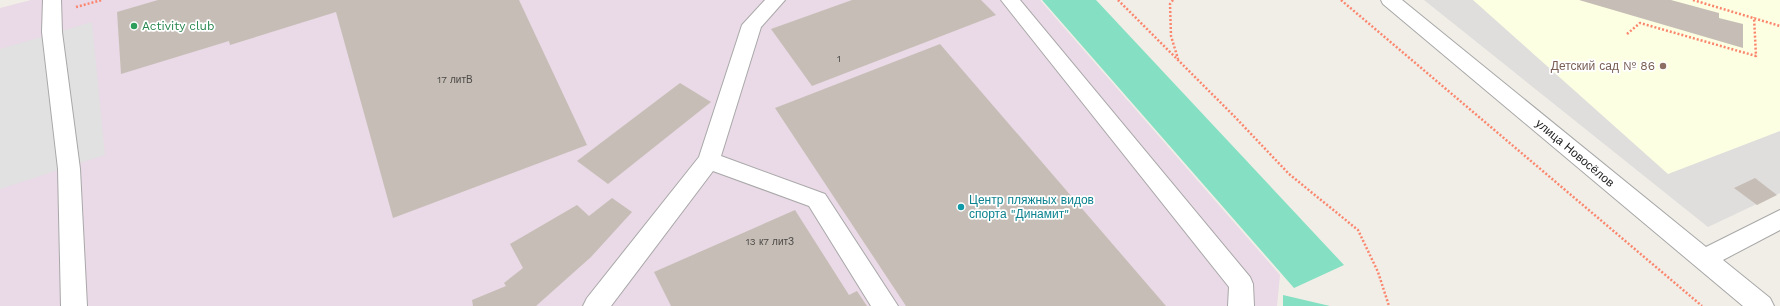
<svg xmlns="http://www.w3.org/2000/svg" width="1780" height="306" font-family="'Work Sans',sans-serif">
	<rect width="100%" height="100%" fill="#f1eee7"/>
	<polygon fill="#dfdedd" points="1424,0 1780,0 1780,193 1708,227"/>
	<polygon fill="#ead9e6" points="31,0 1040,0 1280,275 1277,306 0,306 0,8"/>
	<polygon fill="#fdffe2" points="1473,0 1780,0 1780,131 1668,174"/>
	<g fill="#85e0c3">
		<polygon points="1042,0 1096,0 1344,265 1294,288"/>
		<polygon points="1283,295 1330,306 1283,306"/>
	</g>
	<polygon fill="#e1e1e1" points="92,22 105,155 0,189 0,49"/>
	<g fill="#c6beb6">
		<polygon points="158,0 519,0 587,145 393,218 336,12 230,45 229,41 121,74 117,12"/>
		<polygon points="852,0 981,0 996,15 812,86 771,29"/>
		<polygon points="1579,0 1671,0 1719,13 1719,18 1743,24 1743,48"/>
		<polygon points="940,44 1166,306 906,306 775,108"/>
		<polygon points="680,83 711,102 608,184 577,161"/>
		<polygon points="1755,178 1777,195 1757,205 1734,188"/>
		<polygon points="612,198 632,212 591,257 536,306 473,306 472,300 506,286 504,283 523,268 510,244 577,205 589,216"/>
		<polygon points="795,210 849,295 857,291 867,306 671,306 654,272"/>
	</g>
	<g fill="none" stroke-linecap="round" stroke-linejoin="round">
		<defs>
			<g id="minor">
				<polygon points="43,0 61,0 62,32 80,169 87,306 61,306 58,169 42,32"/>
				<polygon points="765,0 785,0 761,27 721,156 825,194 898,306 871,306 809,206 713,171 611,306 583,306 587,298 699,157 742,25"/>
				<polygon points="1001,0 1020,0 1250,277 1253,284 1254,306 1228,306 1229,287"/>
				<polygon points="1381,0 1402,0 1706,247 1780,210 1780,230 1723,260 1770,298 1774,306 1743,306 1383,4"/>
			</g>
		</defs>
		<use href="#minor" stroke="#a8a8a8" stroke-width="2"/>
		<g stroke="#fb866e" stroke-width="2.5" stroke-dasharray="2 2" stroke-linecap="butt">
			<polyline points="1118,0 1234,116 1289,174 1358,230 1378,272 1389,306"/>
			<polyline points="1173,0 1170,4 1171,36 1178,59"/>
			<polyline points="1341,0 1702,306"/>
			<polyline points="1693,0 1780,26"/>
			<polyline points="76,7 102,0"/>
			<polyline points="1627,34 1640,23 1756,56 1754,17"/>
		</g>
		<use href="#minor" fill="#fff" fill-rule="evenodd"/>
	</g>
	<circle fill="#2e9e5b" stroke="#fff" stroke-width="1.5" cx="134" cy="26" r="4"/>
	<circle fill="#8d6e63" stroke="#fff" stroke-width="1.5" cx="1663" cy="66" r="4"/>
	<circle fill="#0f9aa8" stroke="#fff" stroke-width="1.5" cx="961" cy="207" r="4"/>
	<g text-anchor="middle" dominant-baseline="central" stroke-width="3.5" stroke-linejoin="round" paint-order="stroke">
		<g font-size="10" fill="#4a4846">
			<text x="839" y="58">1</text>
			<text x="455" y="79">17 литВ</text>
			<text x="770" y="241">13 к7 литЗ</text>
		</g>
		<g font-size="12" fill="#27864d" stroke="#fff" text-anchor="start">
			<text x="142" y="26">Activity club</text>
		</g>
		<g font-size="12" fill="#785e54" stroke="#fff" text-anchor="end">
			<text x="1655" y="66">Детский сад № 86</text>
		</g>
		<g font-size="12" fill="#212121" stroke="#fff">
			<text transform="translate(1575 153) rotate(40)">улица Новосёлов</text>
		</g>
		<g font-size="12" fill="#0d838f" stroke="#fff" text-anchor="start">
			<text x="969" y="200">Центр пляжных видов<tspan x="969" dy="14">спорта "Динамит"</tspan></text>
		</g>
	</g>
</svg>
